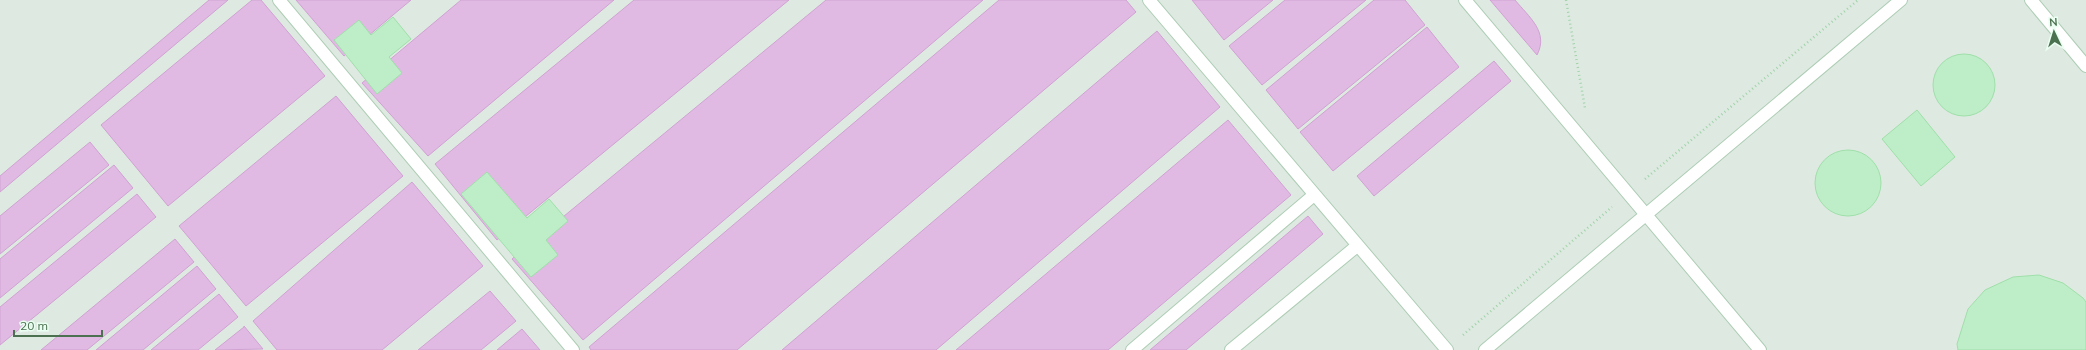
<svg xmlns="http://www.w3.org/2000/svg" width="2086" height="350" font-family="Mulish,sans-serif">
	<rect width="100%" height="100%" fill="#e4faed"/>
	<rect fill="#deeae1" x="0" y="0" width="2086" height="350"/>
	<g fill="#e0bae2" stroke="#d0a1d3">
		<polygon points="209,0 228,0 0,192 0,176"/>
		<polygon points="252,0 261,0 325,76 168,206 101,125"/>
		<polygon points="296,0 411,0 344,56"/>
		<polygon points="461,0 614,0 428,156 362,83"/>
		<polygon points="634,0 789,0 497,240 435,164"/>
		<polygon points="826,0 983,0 583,340 512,259"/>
		<polygon points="999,0 1126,0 1136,12 737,350 591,350 589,347"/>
		<polygon points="1192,0 1273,0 1224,40"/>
		<polygon points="1285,0 1366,0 1262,85 1229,46"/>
		<polygon points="1374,0 1405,0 1425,25 1298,129 1266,90"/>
		<path d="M 1490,0 L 1515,0 C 1529,17 1549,32 1537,55 Z"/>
		<polygon points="1427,27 1459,67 1333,171 1300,132"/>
		<polygon points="1157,31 1220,107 936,350 782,350"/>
		<polygon points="1494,61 1511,81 1374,196 1357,176"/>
		<polygon points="336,96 403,176 246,306 179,226"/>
		<polygon points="1228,120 1291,195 1108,350 956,350"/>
		<polygon points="90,142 109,165 0,254 0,216"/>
		<polygon points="114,165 133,188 0,298 0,259"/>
		<polygon points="412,182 483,266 382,350 277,350 253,321"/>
		<polygon points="137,194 156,217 0,345 0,307"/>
		<polygon points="1308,216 1323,234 1186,350 1150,350"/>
		<polygon points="175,239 194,262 87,350 41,350"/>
		<polygon points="197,266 216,289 143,350 96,350"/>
		<polygon points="490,291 516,321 481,350 418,350"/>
		<polygon points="219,294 238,317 198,350 151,350"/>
		<polygon points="244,326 263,349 215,350 244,327"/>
		<polygon points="522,329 540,350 497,350"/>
	</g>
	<g fill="#beeec7" stroke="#9fdfaa">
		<polygon points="393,17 411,39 389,57 402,73 377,94 334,40 359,20 371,35"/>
		<circle cx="1964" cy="85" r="31"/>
		<polygon points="1917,110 1955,157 1921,186 1882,139"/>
		<circle cx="1848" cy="183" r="33"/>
		<polygon points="487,172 527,218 549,199 568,221 546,240 558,255 531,277 461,194"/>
		<polygon points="2039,275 2063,283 2083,298 2086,302 2086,350 1958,350 1957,344 1968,309 1985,290 2013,277"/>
	</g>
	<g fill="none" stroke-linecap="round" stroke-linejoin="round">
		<defs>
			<g id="lane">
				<polyline points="279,0 573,350"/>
				<polyline points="1149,0 1447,350"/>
				<polyline points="1465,0 1760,350"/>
				<polyline points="2031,0 2086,66"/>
				<polyline points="1132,350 1314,195"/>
				<polyline points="1231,350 1357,246"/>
				<polyline points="1485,350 1901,0"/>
			</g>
		</defs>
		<use href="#lane" stroke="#aecdb5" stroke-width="14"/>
		<g stroke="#a1d2aa" stroke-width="2.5" stroke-dasharray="1 3" stroke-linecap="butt">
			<polyline points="1566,0 1585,108"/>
			<polyline points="1645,179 1858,0"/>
			<polyline points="1463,335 1612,207"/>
		</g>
		<use href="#lane" stroke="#fff" stroke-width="12"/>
	</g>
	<g transform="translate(2054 32) rotate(356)" stroke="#eafef2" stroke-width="3" paint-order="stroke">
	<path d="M0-3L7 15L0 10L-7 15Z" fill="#4c7151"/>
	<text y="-6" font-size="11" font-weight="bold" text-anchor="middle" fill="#4c7151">N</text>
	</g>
	<path d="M14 330v6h88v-6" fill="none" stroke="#4c7151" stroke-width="2"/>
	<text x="20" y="330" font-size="12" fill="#4c7151" stroke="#eafef2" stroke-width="3" paint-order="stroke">20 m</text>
</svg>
